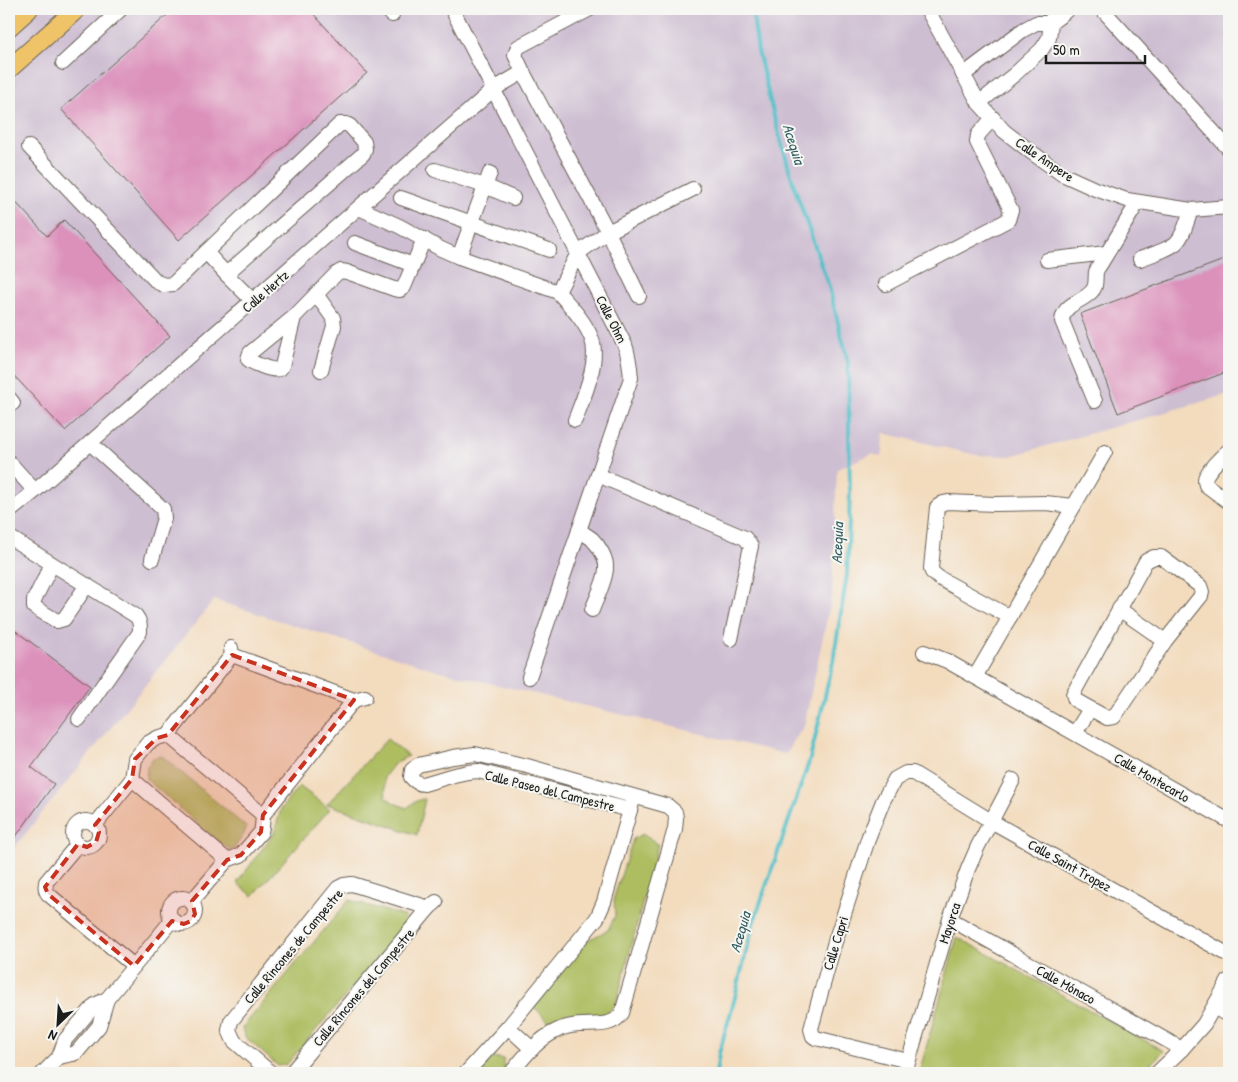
<svg xmlns="http://www.w3.org/2000/svg" width="1238" height="1082" font-family="'Patrick Hand',sans-serif">
	<rect width="100%" height="100%" fill="#f6f6f2"/>
	<filter id="ink" filterUnits="userSpaceOnUse"><feTurbulence type="fractalNoise" baseFrequency=".02" numOctaves="2"/><feDisplacementMap in="SourceGraphic" scale="10" xChannelSelector="R" yChannelSelector="G"/><feConvolveMatrix kernelMatrix="1 2 1 2 8 2 1 2 1" color-interpolation-filters="sRGB"/></filter>
	<filter id="wash" filterUnits="userSpaceOnUse"><feTurbulence type="fractalNoise" baseFrequency=".0096" numOctaves="4" result="noise"/><feDisplacementMap in="SourceGraphic" scale="20" xChannelSelector="R" yChannelSelector="G"/><feGaussianBlur stdDeviation="1.12" result="paint"/><feColorMatrix in="noise" values="0 0 0 0 0 0 0 0 0 0 0 0 0 0 0 0 0 1.4 0 .05"/><feComposite in="paint" operator="in"/></filter>
	<g filter="url(#wash)">
		<rect width="100%" height="100%" fill="#f3dbbd"/>
		<polygon fill="#cebed2" points="9,9 1229,9 1229,394 1011,456 976,455 883,433 882,457 872,454 837,469 832,595 804,726 785,754 440,671 214,600 9,854"/>
		<g fill="#adbd60" stroke="#646c3e">
			<path d="M 387,739 L 408,756 L 395,763 L 384,777 L 386,797 L 394,803 L 407,808 C 412,804 417,799 425,799 L 417,835 L 327,804 Z"/>
			<polygon points="162,756 246,827 244,834 233,850 222,845 146,779 147,767 153,758"/>
			<polygon points="299,786 330,809 253,896 237,883 274,833 281,809"/>
			<polygon points="643,834 658,844 616,1004 605,1016 568,1017 550,1023 534,1007 586,941 608,930 615,916 614,897 633,839"/>
			<polygon points="349,900 404,916 407,924 287,1064 278,1066 245,1037 242,1028"/>
			<polygon points="957,937 1164,1051 1141,1073 919,1073"/>
			<polygon points="494,1057 503,1059 505,1070 501,1073 479,1073"/>
		</g>
		<g fill="none" stroke-linecap="round" stroke-linejoin="round">
			<polyline stroke="#52c0c9" stroke-width="4" points="716,1073 719,1053 734,1001 753,924 810,759 833,662 847,575 850,493 848,362 829,287 794,186 774,117 758,51 752,9"/>
		</g>
		<g id="blocks">
			<g fill="#dc91bb">
				<polygon points="174,9 309,9 367,73 179,240 61,109"/>
				<polygon points="9,195 47,236 64,220 170,336 65,431 9,370"/>
				<polygon points="1229,258 1229,371 1118,413 1080,314"/>
				<polygon points="9,626 90,686 31,767 54,784 9,846"/>
			</g>
		</g>
	</g>
	<g filter="url(#ink)">
		<use href="#blocks" fill-opacity="0" stroke="#675f54" stroke-width="1"/>
		<g fill="none" stroke-linecap="round" stroke-linejoin="round">
			<defs>
				<g id="minor">
					<polyline points="387,9 392,15"/>
					<path d="M 452,9 L 625,345 C 629,356 630,366 631,378 L 529,677"/>
					<polyline points="927,9 979,103 1004,131 1031,152 1062,174 1095,189 1127,200 1191,210 1229,207"/>
					<polyline points="1049,9 1059,17"/>
					<polyline points="1102,9 1229,149"/>
					<polyline points="63,63 121,9"/>
					<polyline points="523,72 515,55 518,47 590,9"/>
					<polyline points="963,75 1023,30 1036,23 1051,23"/>
					<polyline points="979,103 1015,74 1042,49 1049,38 1051,23 1068,9"/>
					<polyline points="29,147 157,282 164,285 173,284 206,252 226,274 253,301"/>
					<polyline points="435,170 485,186 513,198"/>
					<polyline points="401,198 549,250"/>
					<polyline points="359,208 399,226 441,249 459,257 558,292"/>
					<polyline points="355,243 413,265"/>
					<polyline points="206,252 340,124 346,124 350,126 364,142 365,149 363,154 226,274"/>
					<polyline points="459,257 490,173"/>
					<path d="M 1140,259 C 1150,255 1168,250 1176,243 C 1184,235 1187,221 1191,210"/>
					<polyline points="1047,260 1106,253"/>
					<polyline points="886,284 1008,220 1011,210 977,142 978,135 993,118"/>
					<polyline points="316,294 333,318 334,326 321,370"/>
					<path d="M 294,317 L 282,366 C 281,367 281,369 279,369 C 274,372 252,363 248,359 L 250,353 L 294,317 L 336,274 L 341,271 L 347,272 L 394,289 L 400,290 L 404,287 L 424,239"/>
					<polyline points="9,398 13,403"/>
					<path d="M 1095,401 L 1062,321 C 1064,302 1082,303 1092,291 C 1097,286 1095,278 1096,272 C 1097,269 1098,267 1100,265 L 1138,202"/>
					<path d="M 575,420 C 583,399 601,359 591,337 C 584,320 570,306 558,292 L 578,253 L 608,232 L 639,296"/>
					<polyline points="90,443 163,509 164,518 152,559"/>
					<path d="M 1229,450 C 1222,456 1210,468 1206,476 C 1204,480 1205,481 1206,485 L 1229,502"/>
					<polyline points="9,462 35,491"/>
					<polyline points="598,475 745,538 751,546 731,639"/>
					<polyline points="9,512 35,491 494,89 523,72 608,232 693,189"/>
					<path d="M 579,530 C 583,533 588,536 592,539 C 599,546 607,559 606,568 C 606,580 596,599 592,610"/>
					<path d="M 9,537 L 136,616 C 140,621 140,625 140,632 L 79,719"/>
					<polygon points="1154,557 1161,557 1200,586 1202,592 1201,596 1165,641 1114,717 1107,718 1075,700 1073,694 1146,561"/>
					<polyline points="52,564 34,600 34,607 57,621 64,619 87,585"/>
					<polyline points="1119,609 1165,641"/>
					<polyline points="1010,617 939,578 932,572 931,568 937,507 943,503 948,502 995,504 1045,503 1074,506"/>
					<polyline points="231,648 232,655 354,700 365,697"/>
					<polyline points="924,652 947,661 1229,821"/>
					<polyline points="975,677 1105,452"/>
					<polyline points="1075,733 1090,709"/>
					<polyline points="168,735 263,815"/>
					<polyline points="132,779 227,860"/>
					<circle cx="86" cy="834" r="13"/>
					<polyline points="95,825 132,779 135,759 148,743 157,738 168,735 232,655"/>
					<path d="M 78,844 L 46,882 C 45,887 45,890 48,894 L 134,966"/>
					<circle cx="182" cy="911" r="13"/>
					<polyline points="191,902 227,860 241,855 261,832 262,827 263,815 354,700"/>
					<polyline points="950,919 1182,1049"/>
					<polyline points="1214,1007 1229,1016"/>
					<polyline points="508,1027 532,1049"/>
					<polyline points="59,1057 73,1054 77,1052 99,1026 107,999"/>
					<polyline points="908,1061 816,1038 813,1036 811,1029 834,945 869,836 883,801 895,779 906,773 913,773 991,821 1229,955"/>
					<polyline points="43,1073 59,1057 65,1040 95,1005 107,999 172,920"/>
					<polyline points="271,1073 234,1041 229,1030 231,1021 338,888 344,885 352,884 429,908"/>
					<polyline points="291,1073 429,908 436,902"/>
					<polyline points="466,1073 508,1027 597,918 604,902 632,803"/>
					<path d="M 511,1073 C 524,1057 537,1040 556,1031 C 561,1028 566,1027 571,1026 C 588,1022 611,1030 622,1013 L 675,829 L 676,818 L 675,812 L 668,806 L 527,766 L 475,754 L 453,757 L 418,765 L 412,770 L 411,777 C 415,782 418,784 424,784 L 454,775 L 468,772 L 478,771 L 630,810"/>
					<polyline points="905,1073 950,919 968,869 978,846 1013,780"/>
					<polyline points="1157,1073 1182,1049 1204,1024 1229,980"/>
				</g>
				<g id="major">
					<polyline points="9,27 29,9"/>
					<polyline points="9,69 77,9"/>
				</g>
			</defs>
			<use href="#minor" stroke="#675f54" stroke-width="16"/>
			<use href="#major" stroke="#675f54" stroke-width="20"/>
			<use href="#minor" stroke="#fff" stroke-width="14"/>
			<use href="#major" stroke="#efc469" stroke-width="18"/>
		</g>
	</g>
	<path fill="#c8321e" fill-opacity="0.2" stroke="#c8321e" stroke-width="4" stroke-dasharray="10 6" stroke-linejoin="round" d="M 232,655 L 354,700 L 263,815 L 261,832 L 241,855 L 227,860 L 192,901 L 195,914 L 191,921 L 184,924 L 172,921 L 134,966 L 48,894 L 45,887 L 78,844 L 87,847 L 96,842 L 99,832 L 95,825 L 132,779 L 135,759 L 157,738 L 168,735 Z"/>
	<g text-anchor="middle" dominant-baseline="central" stroke-width="4" stroke-linejoin="round" paint-order="stroke">
		<g font-size="14" fill="#1c1c1c" stroke="#f6f6f2">
			<text transform="translate(1045 159) rotate(34)">Calle Ampere</text>
			<text transform="translate(265 291) rotate(-41)">Calle Hertz</text>
			<text transform="translate(612 319) rotate(63)">Calle Ohm</text>
			<text transform="translate(1152 777) rotate(30)">Calle Montecarlo</text>
			<text transform="translate(550 790) rotate(14)">Calle Paseo del Campestre</text>
			<text transform="translate(1070 865) rotate(29)">Calle Saint Tropez</text>
			<text transform="translate(949 923) rotate(-72)">Mayorca</text>
			<text transform="translate(835 943) rotate(-73)">Calle Capri</text>
			<text transform="translate(293 946) rotate(-50)">Calle Rincones de Campestre</text>
			<text transform="translate(1066 984) rotate(29)">Calle Mónaco</text>
			<text transform="translate(363 987) rotate(-50)">Calle Rincones del Campestre</text>
		</g>
		<g font-size="15" font-style="italic" fill="#325e61" stroke="#f6f6f2">
			<text transform="translate(794 144) rotate(72)">Acequia</text>
			<text transform="translate(837 543) rotate(-88)">Acequia</text>
			<text transform="translate(740 932) rotate(-74)">Acequia</text>
		</g>
	</g>
	<rect width="1238" height="1082" fill="none" stroke="#f6f6f2" stroke-width="30"/>
	<g transform="translate(58 1024) rotate(205)" stroke="#f6f6f2" stroke-width="4" paint-order="stroke">
	<path d="M0-4L9 19L0 12L-9 19Z" fill="#1c1c1c"/>
	<text y="-8" font-size="14" font-weight="bold" text-anchor="middle" fill="#1c1c1c">N</text>
	</g>
	<path d="M1046 55v8h99v-8" fill="none" stroke="#1c1c1c" stroke-width="2.5"/>
	<text x="1053" y="55" font-size="15" fill="#1c1c1c" stroke="#f6f6f2" stroke-width="4" paint-order="stroke">50 m</text>
</svg>
